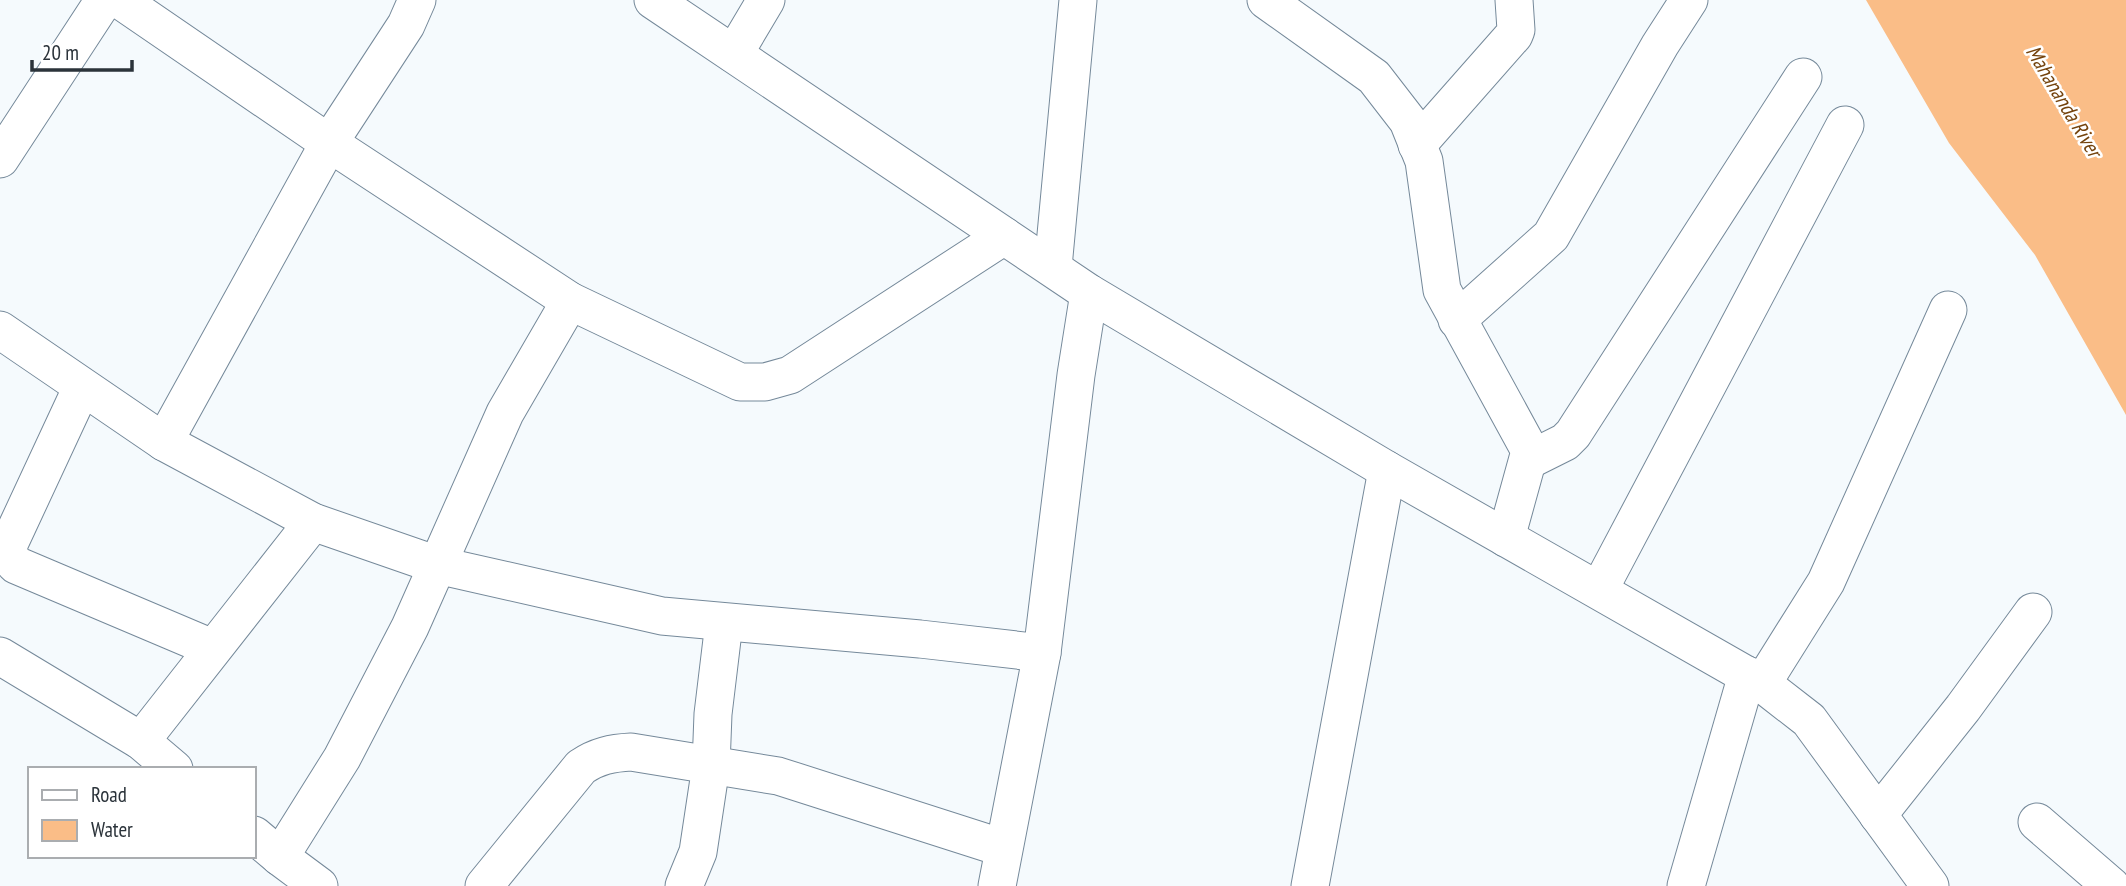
<svg xmlns="http://www.w3.org/2000/svg" width="2126" height="886" font-family="'PT Sans Narrow',sans-serif">
	<rect width="100%" height="100%" fill="#f5fafd"/>
	<polygon fill="#fabd87" points="1866,0 2126,0 2126,415 2035,255 1949,143"/>
	<g fill="none" stroke-linecap="round" stroke-linejoin="round">
		<defs>
			<g id="minor">
				<polyline points="120,0 329,143 570,301 740,382 765,382 790,375 1004,236"/>
				<polyline points="653,0 1089,293 1387,470 1764,685 1809,720 1930,886"/>
				<polyline points="1266,0 1374,77 1408,121 1424,161 1442,290 1530,451 1506,538"/>
				<polyline points="734,54 766,0"/>
				<polyline points="1417,145 1514,35 1516,30 1514,0"/>
				<polyline points="0,159 104,0"/>
				<polyline points="1053,267 1078,0"/>
				<polyline points="1457,320 1551,236 1660,45 1689,0"/>
				<polyline points="0,330 164,442 313,522 437,565 662,616 920,639 1042,653 1076,375 1089,293"/>
				<path d="M 82,387 L 9,544 C 8,553 10,558 16,565 L 212,648"/>
				<polyline points="164,442 329,143 406,25 417,0"/>
				<polyline points="1529,460 1565,442 1573,434 1803,77"/>
				<polyline points="1599,590 1845,125"/>
				<polyline points="0,656 141,741 174,769"/>
				<polyline points="1762,684 1826,582 1948,310"/>
				<polyline points="141,741 313,522"/>
				<polyline points="1878,815 1963,708 2033,612"/>
				<polyline points="2037,822 2111,886"/>
				<polyline points="254,835 280,857"/>
				<polyline points="319,886 280,857 342,758 410,627 505,413 570,301"/>
				<path d="M 484,886 L 581,767 C 597,756 612,753 631,752 L 778,776 L 1003,848"/>
				<polyline points="684,886 698,852 711,766 713,714 724,623"/>
				<polyline points="997,886 1042,653"/>
				<polyline points="1310,886 1387,470"/>
				<polyline points="1686,886 1747,675"/>
			</g>
		</defs>
		<use href="#minor" stroke="#75899a" stroke-width="39"/>
		<use href="#minor" stroke="#fff" stroke-width="37"/>
	</g>
	<g text-anchor="middle" dominant-baseline="central" stroke-width="5" stroke-linejoin="round" paint-order="stroke">
		<g font-size="21" font-style="italic" fill="#74430d" stroke="#fff">
			<text transform="translate(2064 101) rotate(59)">Mahananda River</text>
		</g>
	</g>
	<rect x="28" y="767" width="228" height="91" fill="#ffffff" stroke="#aaadb0" stroke-width="2"/>
	<rect x="42" y="790" width="35" height="10" fill="#ffffff" stroke="#aaadb0" stroke-width="2"/>
	<text x="91" y="802" font-size="21" fill="#2b333a">Road</text>
	<rect x="42" y="820" width="35" height="21" fill="#fabd87" stroke="#aaadb0" stroke-width="2"/>
	<text x="91" y="837" font-size="21" fill="#2b333a">Water</text>
	<path d="M32 60v10h100v-10" fill="none" stroke="#2b333a" stroke-width="3.5"/>
	<text x="42" y="60" font-size="21" fill="#2b333a" stroke="#ffffff" stroke-width="5" paint-order="stroke">20 m</text>
</svg>
